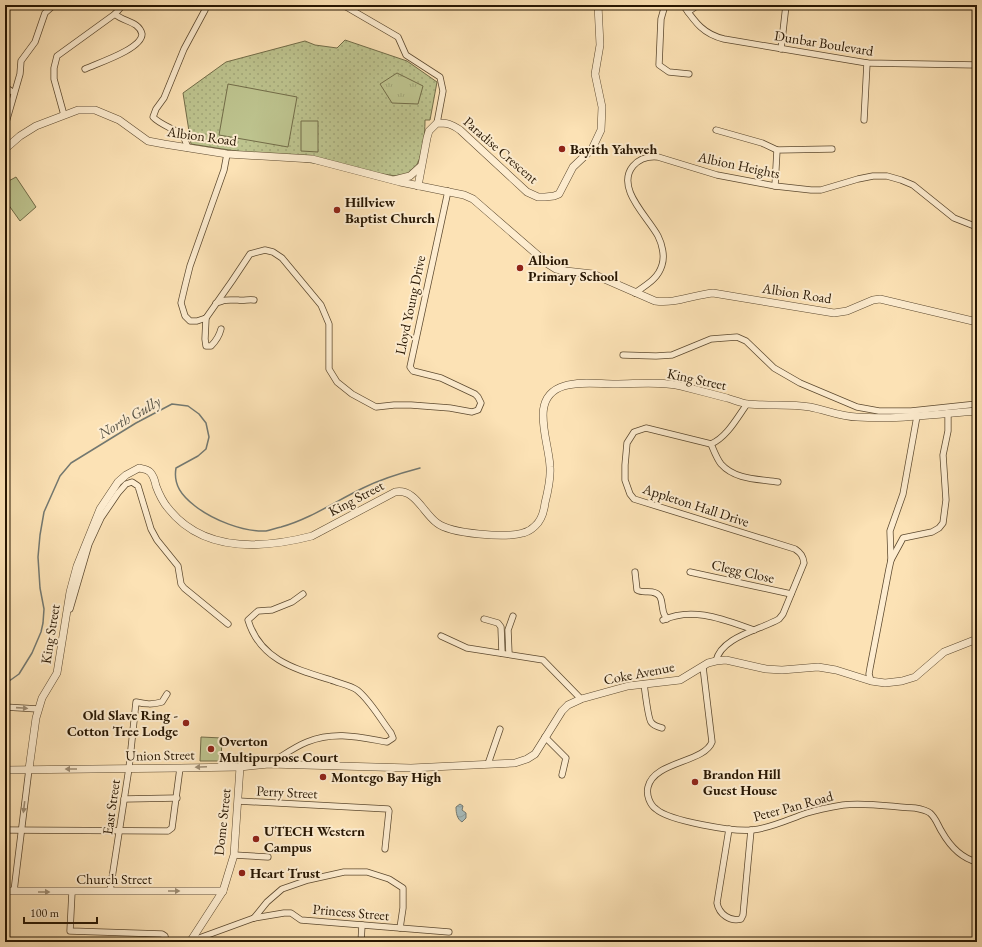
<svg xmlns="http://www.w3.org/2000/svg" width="982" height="947" font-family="'EB Garamond',serif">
	<defs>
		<pattern id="grass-dots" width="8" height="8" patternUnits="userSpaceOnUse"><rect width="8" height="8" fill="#bdc38e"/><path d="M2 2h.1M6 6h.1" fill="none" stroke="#a2a779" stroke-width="1.8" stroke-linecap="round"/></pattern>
		<pattern id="park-tufts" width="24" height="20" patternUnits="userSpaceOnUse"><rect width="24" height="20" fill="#bdc38e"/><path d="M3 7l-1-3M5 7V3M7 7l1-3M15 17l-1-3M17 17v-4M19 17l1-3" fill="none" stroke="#a2a779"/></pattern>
		<pattern id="water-waves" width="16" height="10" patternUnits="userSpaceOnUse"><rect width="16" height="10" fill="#a6baba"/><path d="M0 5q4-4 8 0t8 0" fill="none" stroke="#8f9f9e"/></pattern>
	</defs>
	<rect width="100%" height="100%" fill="#fce2b5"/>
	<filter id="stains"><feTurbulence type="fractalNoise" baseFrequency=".005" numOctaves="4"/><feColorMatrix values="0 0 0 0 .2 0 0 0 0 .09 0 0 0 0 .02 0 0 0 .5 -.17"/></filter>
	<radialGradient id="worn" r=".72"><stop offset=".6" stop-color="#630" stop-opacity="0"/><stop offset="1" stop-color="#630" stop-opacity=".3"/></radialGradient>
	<path fill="url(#grass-dots)" stroke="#726c48" d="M 345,40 L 407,61 L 437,82 L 430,120 L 425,120 C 425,135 423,166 408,174 C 405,175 399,175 396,176 L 191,144 L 183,93 L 226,62 L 305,41 L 315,45 L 337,48 Z"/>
	<polygon fill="url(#park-tufts)" stroke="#726c48" points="397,73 423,86 418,104 392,103 380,84"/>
	<g fill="#bdc38e" stroke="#726c48">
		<polygon points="228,84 297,97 288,147 219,135"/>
		<polygon points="301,121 318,121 318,152 301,151"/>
		<polygon points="16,177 36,207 20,221 5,200 5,183"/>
		<polygon points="201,737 222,738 221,761 200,761"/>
	</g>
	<path fill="url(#water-waves)" stroke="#737870" d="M 460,804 L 463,806 L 462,810 L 466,813 L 466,818 L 462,822 C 457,819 456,813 456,807 Z"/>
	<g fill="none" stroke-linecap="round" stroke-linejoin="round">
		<path stroke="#737870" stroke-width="1.5" d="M 5,684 L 19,674 L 32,653 L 41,632 L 43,623 L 44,609 L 40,588 L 38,557 L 40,535 L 44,512 L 60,476 L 71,463 L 136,423 L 172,404 L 188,406 L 199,414 L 206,423 L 209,437 L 206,449 L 198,456 L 176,468 C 173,485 182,496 195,506 C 213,520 243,532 266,531 C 271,530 276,528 281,527 C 310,519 336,501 363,488 C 381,479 401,473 420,468"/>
		<defs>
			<g id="minor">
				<polyline points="343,5 398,37 406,55 440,77 443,91 437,123"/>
				<polyline points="665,5 661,19 659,65 669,72 689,74"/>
				<path d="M 683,5 C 695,22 703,34 724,39 L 867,63 L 977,65"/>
				<polyline points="688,12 698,5"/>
				<polyline points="781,49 786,5"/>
				<path d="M 85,69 C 98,63 142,49 142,34 C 139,21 123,22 115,14"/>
				<polyline points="5,87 14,93"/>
				<polyline points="64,115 54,79 54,68 57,56 115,14 123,5"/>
				<polyline points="864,120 867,63"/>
				<polyline points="5,126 20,74 21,61 35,42 45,13 54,5"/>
				<polyline points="716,130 762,143 777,150"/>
				<path d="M 188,148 L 183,135 C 174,129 159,124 153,117 L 156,109 L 164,98 L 184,49 L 205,10 L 206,5"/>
				<polyline points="227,154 224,170 190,266 185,286 181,303 185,316 190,321 197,321 206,318 232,281 250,254 265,250 273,252 282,258 321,305 329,324 329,369 337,382 352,394 376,407 394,405 411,405 450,408 472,412 478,410 481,403 478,397 475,394 441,378 413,371 410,367 448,191"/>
				<polyline points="775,186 777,150 832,149"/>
				<path d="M 635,293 C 646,285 658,279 662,265 C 665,256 662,244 658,236 C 648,217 615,188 633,166 C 640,158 648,156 658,157 L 717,175 L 775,186 L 811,190 L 821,190 L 858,179 L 873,176 L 887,176 L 901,180 L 913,185 L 954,218 L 977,227"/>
				<path d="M 216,303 C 227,299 227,300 238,300 C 244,301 249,299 254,300"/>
				<path d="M 206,318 L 205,339 L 206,346 L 211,346 C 216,341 219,337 221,329"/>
				<polyline points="623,355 656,356 672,355 711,339 737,337 746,341 774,368 800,383 857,407 879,411 911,411 977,404"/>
				<path d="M 711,444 C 714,451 717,459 721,464 C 735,480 759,479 778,482"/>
				<polyline points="891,560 903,538 932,532 939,528 943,523 946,500 943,455 948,431 948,413"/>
				<path d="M 635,572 L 637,590 C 642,593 647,591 652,592 C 663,594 661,602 663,610 C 663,613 665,616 667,619"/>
				<polyline points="690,572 791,594"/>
				<polyline points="70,609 89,544 101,518 118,493 126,484 132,482 138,486 151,529 157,540 178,566 181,584 184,588 228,624"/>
				<polyline points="484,619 498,623 501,627 502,653"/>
				<path d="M 663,620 C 693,606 725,620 754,630"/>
				<polyline points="441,636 467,648 543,660 581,699"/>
				<polyline points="509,654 508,630 513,616"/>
				<path d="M 716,661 C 721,637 760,630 779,619 L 783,614 L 804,563 C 803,556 801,553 795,549 L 634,499 L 630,494 L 625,480 L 625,465 L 627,443 L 634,432 L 646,428 L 711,444 C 727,437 737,418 747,404"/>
				<path d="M 703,667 L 712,742 C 704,763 654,761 648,787 C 646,795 650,805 656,809 C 669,821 734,832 752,830 C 772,828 789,819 807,813 C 819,809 831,807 843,805 C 865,802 893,807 915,808 C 921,809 926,810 930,813 C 936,818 938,826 942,832 C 950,846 961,858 977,862"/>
				<polyline points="871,681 869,674 870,668 889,569 891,560 890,531 903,494 917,416"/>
				<path d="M 644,684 C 645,691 648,718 651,722 C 653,725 658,727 662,728"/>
				<polyline points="5,707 38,709"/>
				<polyline points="545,737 566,758 562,775"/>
				<path d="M 269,764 C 281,757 294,747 307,742 C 335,731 358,737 387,742 L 393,738 L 391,733 C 381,720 370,700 357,690 C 350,685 338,683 331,680 C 295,669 260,660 248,620 L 258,611 L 272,610 L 292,602 L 303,594"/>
				<polyline points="488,764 500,729"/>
				<polyline points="124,799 177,798"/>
				<polyline points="238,801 388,809 389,811 385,849"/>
				<path d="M 729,829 L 717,903 C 719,914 730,922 741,919 L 743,915 L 751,830"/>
				<polyline points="5,830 168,831 172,828 180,768"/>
				<polyline points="234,855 268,857"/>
				<polyline points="14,891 29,769"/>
				<path d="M 110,891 L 129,768 L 136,702 C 145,704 152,705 162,702 L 167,694"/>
				<polyline points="72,892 70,931 162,934 165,936 166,942"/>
				<polyline points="254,918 267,902 282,889 308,880 344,872 367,872 389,879 403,888 403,908 400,928"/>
				<polyline points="191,941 254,918 284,913 291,913 301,920 449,932"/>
				<polyline points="361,942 362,925"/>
			</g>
			<g id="tertiary">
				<path d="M 5,149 L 20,136 L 36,126 L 78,110 L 95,110 L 119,120 L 148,141 L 164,144 L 227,154 L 312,159 L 400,182 L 464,195 L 473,199 L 548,264 L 556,269 L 566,271 L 593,274 L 655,301 C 675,304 693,295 713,293 L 834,313 L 847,311 L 873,300 L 880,299 L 977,322"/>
				<polyline points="394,180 410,176 421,166"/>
				<path d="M 418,186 L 427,138 L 429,131 L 437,123 C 448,123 451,124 460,130 L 527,192 L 538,197 L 545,197 L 554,196 L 559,194 L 573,167 L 592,149 L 601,130 L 602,107 L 595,74 L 600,45 L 598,5"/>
				<path d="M 29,769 L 36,718 L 42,698 L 57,673 L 70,592 L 77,566 L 100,509 L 118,482 L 126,475 L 139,468 C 143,469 147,469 150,472 C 154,476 155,481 156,486 C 159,494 162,501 168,508 C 203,553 262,549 312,536 L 395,492 C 415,488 423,513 437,523 C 451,534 506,538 523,533 C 527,532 532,529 535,526 C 542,520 544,511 545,503 C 548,491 551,479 550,467 C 549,440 528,397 564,386 C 580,381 599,384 615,384 C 637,384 660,381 681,386 C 696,390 712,394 727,398 C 734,400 741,403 748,404 C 769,406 790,404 810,407 C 826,410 841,417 857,417 C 896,420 937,414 977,411"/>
				<polyline points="5,770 180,768 240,767 269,764 411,768 515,763 527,759 535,754 562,711 568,705 581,699 628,686 680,680 708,663 716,661 726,660 766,669 782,670 818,667 836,670 871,681 885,683 902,681 915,677 944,652 977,639"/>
				<polyline points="5,891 223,891"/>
				<polyline points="190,942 223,891 234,855 240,767"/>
			</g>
		</defs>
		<use href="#minor" stroke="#5c492f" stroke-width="7"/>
		<use href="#tertiary" stroke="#5c492f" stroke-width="8"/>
		<use href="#minor" stroke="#fdeccf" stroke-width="5.5"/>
		<use href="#tertiary" stroke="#fdeccf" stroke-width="7"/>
	</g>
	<defs><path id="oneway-solid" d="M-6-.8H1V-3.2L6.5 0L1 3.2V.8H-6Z"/></defs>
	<g fill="#9d8c73">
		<use href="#oneway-solid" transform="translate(22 708) rotate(4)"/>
		<use href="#oneway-solid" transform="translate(201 767) rotate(178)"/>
		<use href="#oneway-solid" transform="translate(71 769) rotate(180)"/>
		<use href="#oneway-solid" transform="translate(24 807) rotate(97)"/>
		<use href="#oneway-solid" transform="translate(174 891)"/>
		<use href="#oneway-solid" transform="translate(44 892)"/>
	</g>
	<g fill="#8f2418" stroke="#fdeccf" stroke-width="1.5">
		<circle cx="562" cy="149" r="4"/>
		<circle cx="337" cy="210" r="4"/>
		<circle cx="520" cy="268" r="4"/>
		<circle cx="186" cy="723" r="4"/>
		<circle cx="211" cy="749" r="4"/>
		<circle cx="323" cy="777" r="4"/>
		<circle cx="695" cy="782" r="4"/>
		<circle cx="256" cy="839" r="4"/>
		<circle cx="242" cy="873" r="4"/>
	</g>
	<g text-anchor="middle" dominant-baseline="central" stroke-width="4" stroke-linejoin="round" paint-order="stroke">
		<g font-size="14" fill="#271602" stroke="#fdeccf">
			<text transform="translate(824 43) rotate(9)">Dunbar Boulevard</text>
			<text transform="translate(202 136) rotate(8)">Albion Road</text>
			<text transform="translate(501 150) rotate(41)">Paradise Crescent</text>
			<text transform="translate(739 165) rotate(12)">Albion Heights</text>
			<text transform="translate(797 293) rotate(9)">Albion Road</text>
			<text transform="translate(410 305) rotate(-78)">Lloyd Young Drive</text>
			<text transform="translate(697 379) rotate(12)">King Street</text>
			<text transform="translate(356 498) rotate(-28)">King Street</text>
			<text transform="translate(696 505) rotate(18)">Appleton Hall Drive</text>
			<text transform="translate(743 571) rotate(13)">Clegg Close</text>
			<text transform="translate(50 634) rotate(-81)">King Street</text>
			<text transform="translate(639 673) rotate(-11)">Coke Avenue</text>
			<text transform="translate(160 755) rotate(-1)">Union Street</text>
			<text transform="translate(287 792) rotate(3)">Perry Street</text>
			<text transform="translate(793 806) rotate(-15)">Peter Pan Road</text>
			<text transform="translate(111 807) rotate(-82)">East Street</text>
			<text transform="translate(222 822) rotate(-84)">Dome Street</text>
			<text x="114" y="879">Church Street</text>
			<text transform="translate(351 912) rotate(5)">Princess Street</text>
		</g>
		<g font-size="14" font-weight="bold" fill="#271602" stroke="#fdeccf" text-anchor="start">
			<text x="570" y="149">Bayith Yahweh</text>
			<text x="345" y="202">Hillview<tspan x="345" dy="16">Baptist Church</tspan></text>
			<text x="528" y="260">Albion<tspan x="528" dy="16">Primary School</tspan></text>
			<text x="178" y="715" text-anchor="end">Old Slave Ring -<tspan x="178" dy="16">Cotton Tree Lodge</tspan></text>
			<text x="219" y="741">Overton<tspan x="219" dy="16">Multipurpose Court</tspan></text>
			<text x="703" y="774">Brandon Hill<tspan x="703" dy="16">Guest House</tspan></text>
			<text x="331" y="777">Montego Bay High</text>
			<text x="264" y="831">UTECH Western<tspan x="264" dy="16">Campus</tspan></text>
			<text x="250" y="873">Heart Trust</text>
		</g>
		<g font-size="15" font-style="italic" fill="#534f42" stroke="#fdeccf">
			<text transform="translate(129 417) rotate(-30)">North Gully</text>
		</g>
	</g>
	<rect width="982" height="947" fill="none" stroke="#fce2b5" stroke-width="20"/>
	<rect x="6" y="6" width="970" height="935" fill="none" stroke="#271602" stroke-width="2"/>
	<rect x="10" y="10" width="962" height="927" fill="none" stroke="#271602"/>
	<path d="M24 917v6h73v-6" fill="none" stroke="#271602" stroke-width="2"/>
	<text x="30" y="917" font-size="12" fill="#271602" stroke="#fdeccf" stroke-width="3" paint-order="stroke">100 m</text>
	<rect width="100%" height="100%" filter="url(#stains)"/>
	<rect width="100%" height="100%" fill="url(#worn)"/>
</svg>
